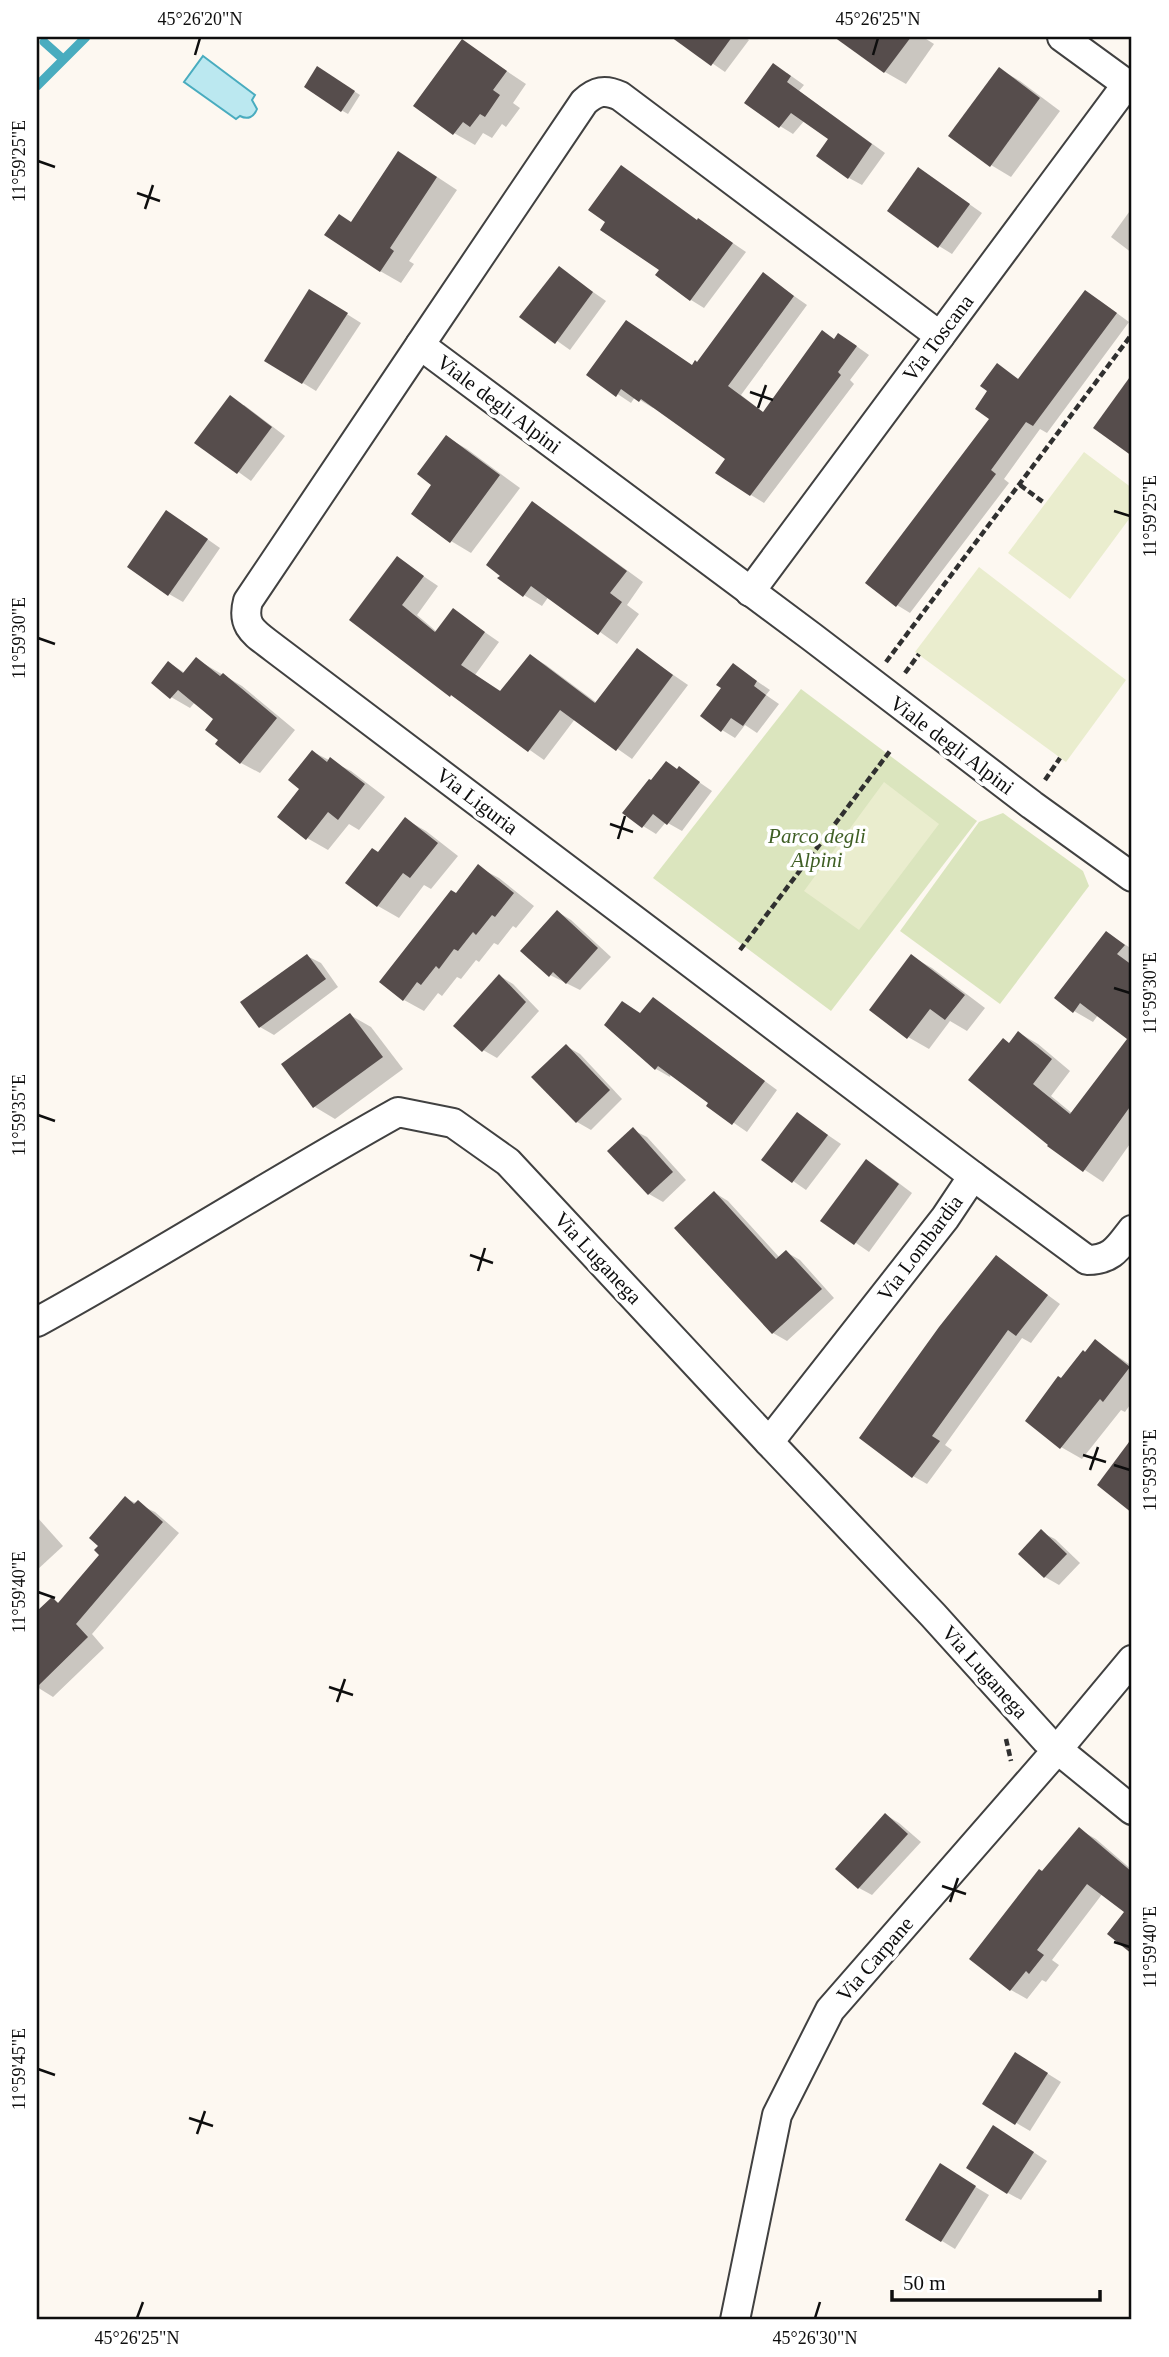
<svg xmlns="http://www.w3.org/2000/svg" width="1169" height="2357" font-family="'Times New Roman',serif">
	<rect width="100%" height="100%" fill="#fdf8f1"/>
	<g fill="#dbe5be">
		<polygon points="801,689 977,821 831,1011 653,878"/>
		<polygon points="1003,813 1083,871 1089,886 1000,1004 900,931 979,822"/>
	</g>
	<g fill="#eaedce">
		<polygon points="1084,452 1132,488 1132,515 1070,599 1008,553"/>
		<polygon points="979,567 1126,680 1066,762 915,652"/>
		<polygon points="884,782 939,824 859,930 804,891"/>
	</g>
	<path fill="#bbe8f0" stroke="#49acbf" stroke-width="2" d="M 203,56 L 255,95 L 252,100 L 257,109 C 254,117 248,120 240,116 L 236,119 L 184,82 Z"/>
	<g fill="#0003">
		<polygon points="674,37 744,37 749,40 725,72"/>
		<polygon points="837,37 923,37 934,44 906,84 885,72"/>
		<polygon points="462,41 526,84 513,103 520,108 506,127 502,124 492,138 483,133 475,145 454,133"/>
		<polygon points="999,69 1020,81 1060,111 1011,177 991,165"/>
		<polygon points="324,72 360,95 348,114 341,110"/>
		<polygon points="787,73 804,85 799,91 885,153 862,185 849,178 830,139 805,120 793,134 780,126"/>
		<polygon points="419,165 457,190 409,261 414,264 401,283 380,271 352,223"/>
		<polygon points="919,169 982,213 952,254 939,246"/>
		<polygon points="1132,208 1132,253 1111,237"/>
		<polygon points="699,220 746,252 704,308 691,300 661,269"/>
		<polygon points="560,269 606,301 570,350 522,316"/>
		<polygon points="764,275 807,305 741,395 764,413 835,340 852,343 869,355 850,380 854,384 764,503 751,495 728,459 655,406 653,408 635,397 631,403 589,375 693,366 698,364"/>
		<polygon points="323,299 361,323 316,391 303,383"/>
		<polygon points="1099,300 1129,322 1047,433 1040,429 1004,479 1009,483 910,613 897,605 991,418 990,391 998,366 1020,380"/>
		<polygon points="244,405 285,436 251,481 197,442"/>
		<polygon points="446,437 467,449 520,488 471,553 451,541 433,484"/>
		<polygon points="532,504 550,514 643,582 627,605 639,614 617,644 549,596 542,606 524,595"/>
		<polygon points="180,520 220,548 183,602 169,594"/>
		<polygon points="398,559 438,586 417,615 437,632 453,610 499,642 475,675 502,692 531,656 546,665 597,703 637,650 688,685 632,759 575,719 544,760 451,695 351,620"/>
		<polygon points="196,659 242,686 295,730 260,773 241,763 220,740 216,719 195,702 190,708 171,697 169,663 185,673"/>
		<polygon points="733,665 770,690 766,695 779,704 757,733 745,725 735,738 722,730 723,687"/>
		<polygon points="313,752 351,771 385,797 359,830 349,824 328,850 307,838 279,816 301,789"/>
		<polygon points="680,769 712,791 682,831 666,822 656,834 643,826"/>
		<polygon points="405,819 426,831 458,856 431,889 424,885 399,918 378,906 348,882 379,854"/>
		<polygon points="478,867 499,878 534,906 516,928 513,926 498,945 494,943 479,962 476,960 461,979 457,977 442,996 438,993 424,1011 404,1000 456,895"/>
		<polygon points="558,912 571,920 611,957 580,990 550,975"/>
		<polygon points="1107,933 1132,949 1132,1141 1103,1182 1049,1146 1010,1044 1019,1033 1038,1044 1070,1071 1051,1096 1073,1114 1130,1039 1098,1015 1093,1022 1074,1011"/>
		<polygon points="307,956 321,963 338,987 274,1035 260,1027"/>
		<polygon points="911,956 932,968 985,1008 967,1031 950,1021 929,1049 908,1037 871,1010"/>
		<polygon points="500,976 513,984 539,1011 497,1058 483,1050"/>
		<polygon points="653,999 777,1090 747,1132 708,1105 711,1102 671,1074 670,1077 656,1069 606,1025 641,1014"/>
		<polygon points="350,1015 371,1027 403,1069 335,1119 315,1107"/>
		<polygon points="566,1046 580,1054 622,1099 591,1130 577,1122"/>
		<polygon points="797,1114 841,1144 806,1190 763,1160"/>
		<polygon points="633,1130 647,1137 686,1180 663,1202 649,1194"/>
		<polygon points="880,1169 912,1193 869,1252 823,1220"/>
		<polygon points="715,1193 728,1201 780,1258 786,1252 800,1260 834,1298 787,1341 773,1333 677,1228"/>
		<polygon points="996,1257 1060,1304 1031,1343 1022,1338 945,1445 952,1450 927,1484 913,1476"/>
		<polygon points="1095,1341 1132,1366 1132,1402 1125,1412 1121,1410 1082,1459 1061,1447 1027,1421"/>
		<polygon points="125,1498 155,1512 179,1533 92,1634 104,1648 53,1697 37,1687 37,1613 52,1599 60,1604 102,1555"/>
		<polygon points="37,1517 63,1546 37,1570"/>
		<polygon points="1041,1532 1055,1539 1080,1563 1059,1585 1045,1577 1021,1554"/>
		<polygon points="886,1815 899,1823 921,1842 872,1895 859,1888"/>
		<polygon points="1080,1830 1096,1839 1132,1870 1132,1952 1109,1934 1127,1911 1103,1893 1052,1960 1059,1965 1046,1982 1042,1980 1027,1999 1011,1990 971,1959"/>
		<polygon points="1029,2062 1061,2082 1030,2131 984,2104"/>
		<polygon points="1007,2135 1047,2161 1021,2200 1008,2193"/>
		<polygon points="954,2174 989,2195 955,2249 942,2241"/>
	</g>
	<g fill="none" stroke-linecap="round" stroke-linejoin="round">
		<g stroke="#49acbf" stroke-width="9">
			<polyline points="44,42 63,59"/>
			<polyline points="37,86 86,37"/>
		</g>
	</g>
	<g fill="#564d4c">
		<polygon points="671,37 732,37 711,66"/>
		<polygon points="834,37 911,37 884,73"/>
		<polygon points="462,39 507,71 493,90 500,95 485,117 480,114 470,127 463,122 453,135 413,106"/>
		<polygon points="773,63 791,76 787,82 872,144 848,179 816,156 828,139 791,113 779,128 744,103"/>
		<polygon points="317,66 355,91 341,112 304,87"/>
		<polygon points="999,67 1040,98 990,167 948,136"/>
		<polygon points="398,151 437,177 390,248 394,251 380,272 324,235 339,214 351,222"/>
		<polygon points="621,165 697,220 698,218 733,243 690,301 655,275 659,270 600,230 605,222 588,210"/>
		<polygon points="918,167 970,204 938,248 887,211"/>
		<polygon points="559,266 593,292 555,344 519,317"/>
		<polygon points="763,272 794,296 728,386 763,412 822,330 834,339 838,333 857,346 838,372 841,375 750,496 715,473 725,459 641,399 639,402 621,389 616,397 586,375 626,320 692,365 695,360 697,362"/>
		<polygon points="309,289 348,313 302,384 264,361"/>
		<polygon points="1085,290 1117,313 1033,426 1026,422 991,470 996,474 896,607 865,583 989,419 975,409 987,391 980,386 997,363 1018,379"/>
		<polygon points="1132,374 1132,456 1093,428"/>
		<polygon points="230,395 272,427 237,474 194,443"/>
		<polygon points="446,435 500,475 450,543 411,514 431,485 417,474"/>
		<polygon points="532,501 627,571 610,593 622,602 598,635 531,586 523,597 497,578 500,576 486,565"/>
		<polygon points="166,510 208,539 168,596 127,567"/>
		<polygon points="397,556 424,576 402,605 435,632 453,608 485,632 461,665 500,691 530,654 595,703 637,648 673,675 616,751 560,710 528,752 451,695 450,697 349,620"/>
		<polygon points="196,657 220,676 223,673 277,718 240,764 215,744 218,740 205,730 213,719 178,690 170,699 151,683 168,661 183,673"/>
		<polygon points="733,663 757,681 754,686 766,695 743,726 731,718 721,732 700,716 721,688 716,685"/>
		<polygon points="312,750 327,762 330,757 365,784 338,820 328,812 306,840 277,817 299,789 288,780"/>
		<polygon points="666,761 677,769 679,766 700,782 667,825 653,814 642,828 622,813 649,779 651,780"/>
		<polygon points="405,817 438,843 410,878 403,873 377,907 345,883 372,848 378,852"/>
		<polygon points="478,864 514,893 495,917 492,915 476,935 473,932 458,951 454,949 439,969 436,966 421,985 417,982 403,1001 379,982 451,890 456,893"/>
		<polygon points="557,910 598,948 566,984 553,972 549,977 520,951"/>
		<polygon points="1106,931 1125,945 1117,954 1132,965 1132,1104 1083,1172 1047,1146 1048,1145 968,1080 1003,1038 1009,1043 1018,1031 1052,1059 1033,1084 1070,1114 1127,1039 1080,1003 1073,1013 1054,998"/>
		<polygon points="307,954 326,979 259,1028 240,1002"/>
		<polygon points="911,954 965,995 945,1020 930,1009 907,1039 869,1010"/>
		<polygon points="499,974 526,1002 482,1052 453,1026"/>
		<polygon points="653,997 765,1081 732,1125 706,1106 708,1103 658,1066 655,1070 604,1025 622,1001 640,1013"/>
		<polygon points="350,1013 383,1057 313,1108 281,1064"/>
		<polygon points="566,1044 610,1090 576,1123 531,1077"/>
		<polygon points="797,1112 828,1135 792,1183 761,1160"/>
		<polygon points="633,1127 673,1172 648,1195 607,1151"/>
		<polygon points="866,1159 899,1184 854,1245 820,1221"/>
		<polygon points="714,1191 776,1259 786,1250 822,1289 772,1334 674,1228"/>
		<polygon points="996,1255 1048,1295 1016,1336 1008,1330 932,1436 940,1441 912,1478 859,1438 939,1327"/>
		<polygon points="1095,1339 1130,1367 1103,1402 1100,1399 1060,1449 1025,1421 1058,1376 1061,1378 1083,1350 1085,1352"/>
		<polygon points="1132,1438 1132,1513 1097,1485"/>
		<polygon points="125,1496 134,1504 138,1500 163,1522 76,1624 88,1637 37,1687 37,1611 52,1597 58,1603 99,1555 94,1550 98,1546 89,1538"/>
		<polygon points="1041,1529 1067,1554 1044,1578 1018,1554"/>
		<polygon points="885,1813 908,1834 858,1889 835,1869"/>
		<polygon points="1079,1827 1132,1872 1132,1954 1107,1934 1124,1912 1087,1884 1037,1950 1044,1955 1029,1974 1026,1971 1010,1991 969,1959 1039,1869 1042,1871"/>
		<polygon points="1015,2052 1048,2073 1015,2125 982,2104"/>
		<polygon points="993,2125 1034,2152 1007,2194 966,2168"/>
		<polygon points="940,2163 976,2186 941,2242 905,2220"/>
	</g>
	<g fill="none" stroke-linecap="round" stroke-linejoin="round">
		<defs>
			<g id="minor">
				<polyline points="1062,37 1132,88"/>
				<path d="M 940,336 L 620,96 C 605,89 596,91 584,102 L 420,345 L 812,637 L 1032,805 L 1132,877"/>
				<path d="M 420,345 L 248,601 C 241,627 255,633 274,648 L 973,1176"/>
				<polyline points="750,592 1127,84"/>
				<path d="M 37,1322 C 159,1255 276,1180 398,1112 L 453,1123 L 508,1162 L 769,1442 L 933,1615 L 1046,1740 L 1132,1810"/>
				<path d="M 769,1442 L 945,1218 L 973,1176 L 1087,1260 C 1112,1260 1118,1248 1132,1230"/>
				<polyline points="735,2320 777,2115 830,2010 1057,1750 1132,1660"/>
			</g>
		</defs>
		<use href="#minor" stroke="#414141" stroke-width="32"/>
		<g stroke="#303030" stroke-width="4.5" stroke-dasharray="7 3.5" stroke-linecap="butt">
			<polyline points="1020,485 1043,502"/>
			<polyline points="886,662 1132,334"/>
			<polyline points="905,673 919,654"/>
			<polyline points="1045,780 1060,758"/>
			<polyline points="740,950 890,751"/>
			<polyline points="1006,1739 1011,1761"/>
		</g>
		<use href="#minor" stroke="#fff" stroke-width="28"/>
	</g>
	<path fill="none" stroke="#0e0e0e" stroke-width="2.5" d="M 195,55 L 200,38M 873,55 L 878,38M 38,161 L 55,167M 137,193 L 160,201M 145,209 L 153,185M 750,392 L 773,400M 758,408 L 766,385M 1114,511 L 1130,516M 38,638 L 55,644M 610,824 L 633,832M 618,839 L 625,816M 1114,988 L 1130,993M 38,1115 L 55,1121M 470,1255 L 493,1263M 478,1271 L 485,1248M 1083,1455 L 1106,1462M 1114,1465 L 1130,1470M 1090,1470 L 1098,1447M 38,1592 L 55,1598M 329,1687 L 353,1695M 337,1702 L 345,1679M 942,1886 L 966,1894M 950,1902 L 958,1878M 1114,1942 L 1130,1947M 38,2069 L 55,2075M 189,2118 L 213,2126M 197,2134 L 205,2111M 137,2318 L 143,2302M 815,2318 L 820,2302"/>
	<g text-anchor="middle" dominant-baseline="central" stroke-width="7" stroke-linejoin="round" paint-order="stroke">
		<g font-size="21" fill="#0e0e0e" stroke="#fff">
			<text transform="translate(938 338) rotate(-53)">Via Toscana</text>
			<text transform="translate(499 404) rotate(37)">Viale degli Alpini</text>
			<text transform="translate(952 745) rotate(37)">Viale degli Alpini</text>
			<text transform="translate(477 801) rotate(37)">Via Liguria</text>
			<text transform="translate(920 1248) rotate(-53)">Via Lombardia</text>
			<text transform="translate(598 1258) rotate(47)">Via Luganega</text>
			<text transform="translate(985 1672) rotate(48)">Via Luganega</text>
			<text transform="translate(875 1959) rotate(-49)">Via Carpane</text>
		</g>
		<g font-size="21" font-style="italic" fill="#3f5f25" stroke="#fff">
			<text x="817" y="836">Parco degli<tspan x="817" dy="24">Alpini</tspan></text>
		</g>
	</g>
	<rect width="1169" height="2357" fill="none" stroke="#ffffff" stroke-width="77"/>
	<path d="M892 2290v10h208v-10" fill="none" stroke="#0e0e0e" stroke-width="3.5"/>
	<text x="903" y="2290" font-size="21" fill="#0e0e0e" stroke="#ffffff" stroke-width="5" paint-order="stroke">50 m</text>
	<rect x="38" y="38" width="1092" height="2280" fill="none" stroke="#0e0e0e" stroke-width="2.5"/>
	<g font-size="18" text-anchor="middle" fill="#0e0e0e">
		<text x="200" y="25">45°26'20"N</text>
		<text x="878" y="25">45°26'25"N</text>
		<text transform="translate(19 161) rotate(-90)" y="6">11°59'25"E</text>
		<text transform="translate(1150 516) rotate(-90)" y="6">11°59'25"E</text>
		<text transform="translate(19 638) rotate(-90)" y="6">11°59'30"E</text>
		<text transform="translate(1150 993) rotate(-90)" y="6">11°59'30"E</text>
		<text transform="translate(19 1115) rotate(-90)" y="6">11°59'35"E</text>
		<text transform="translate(1150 1470) rotate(-90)" y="6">11°59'35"E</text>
		<text transform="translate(19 1592) rotate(-90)" y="6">11°59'40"E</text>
		<text transform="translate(1150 1947) rotate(-90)" y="6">11°59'40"E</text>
		<text transform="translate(19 2069) rotate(-90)" y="6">11°59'45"E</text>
		<text x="137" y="2344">45°26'25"N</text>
		<text x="815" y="2344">45°26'30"N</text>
	</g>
</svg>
